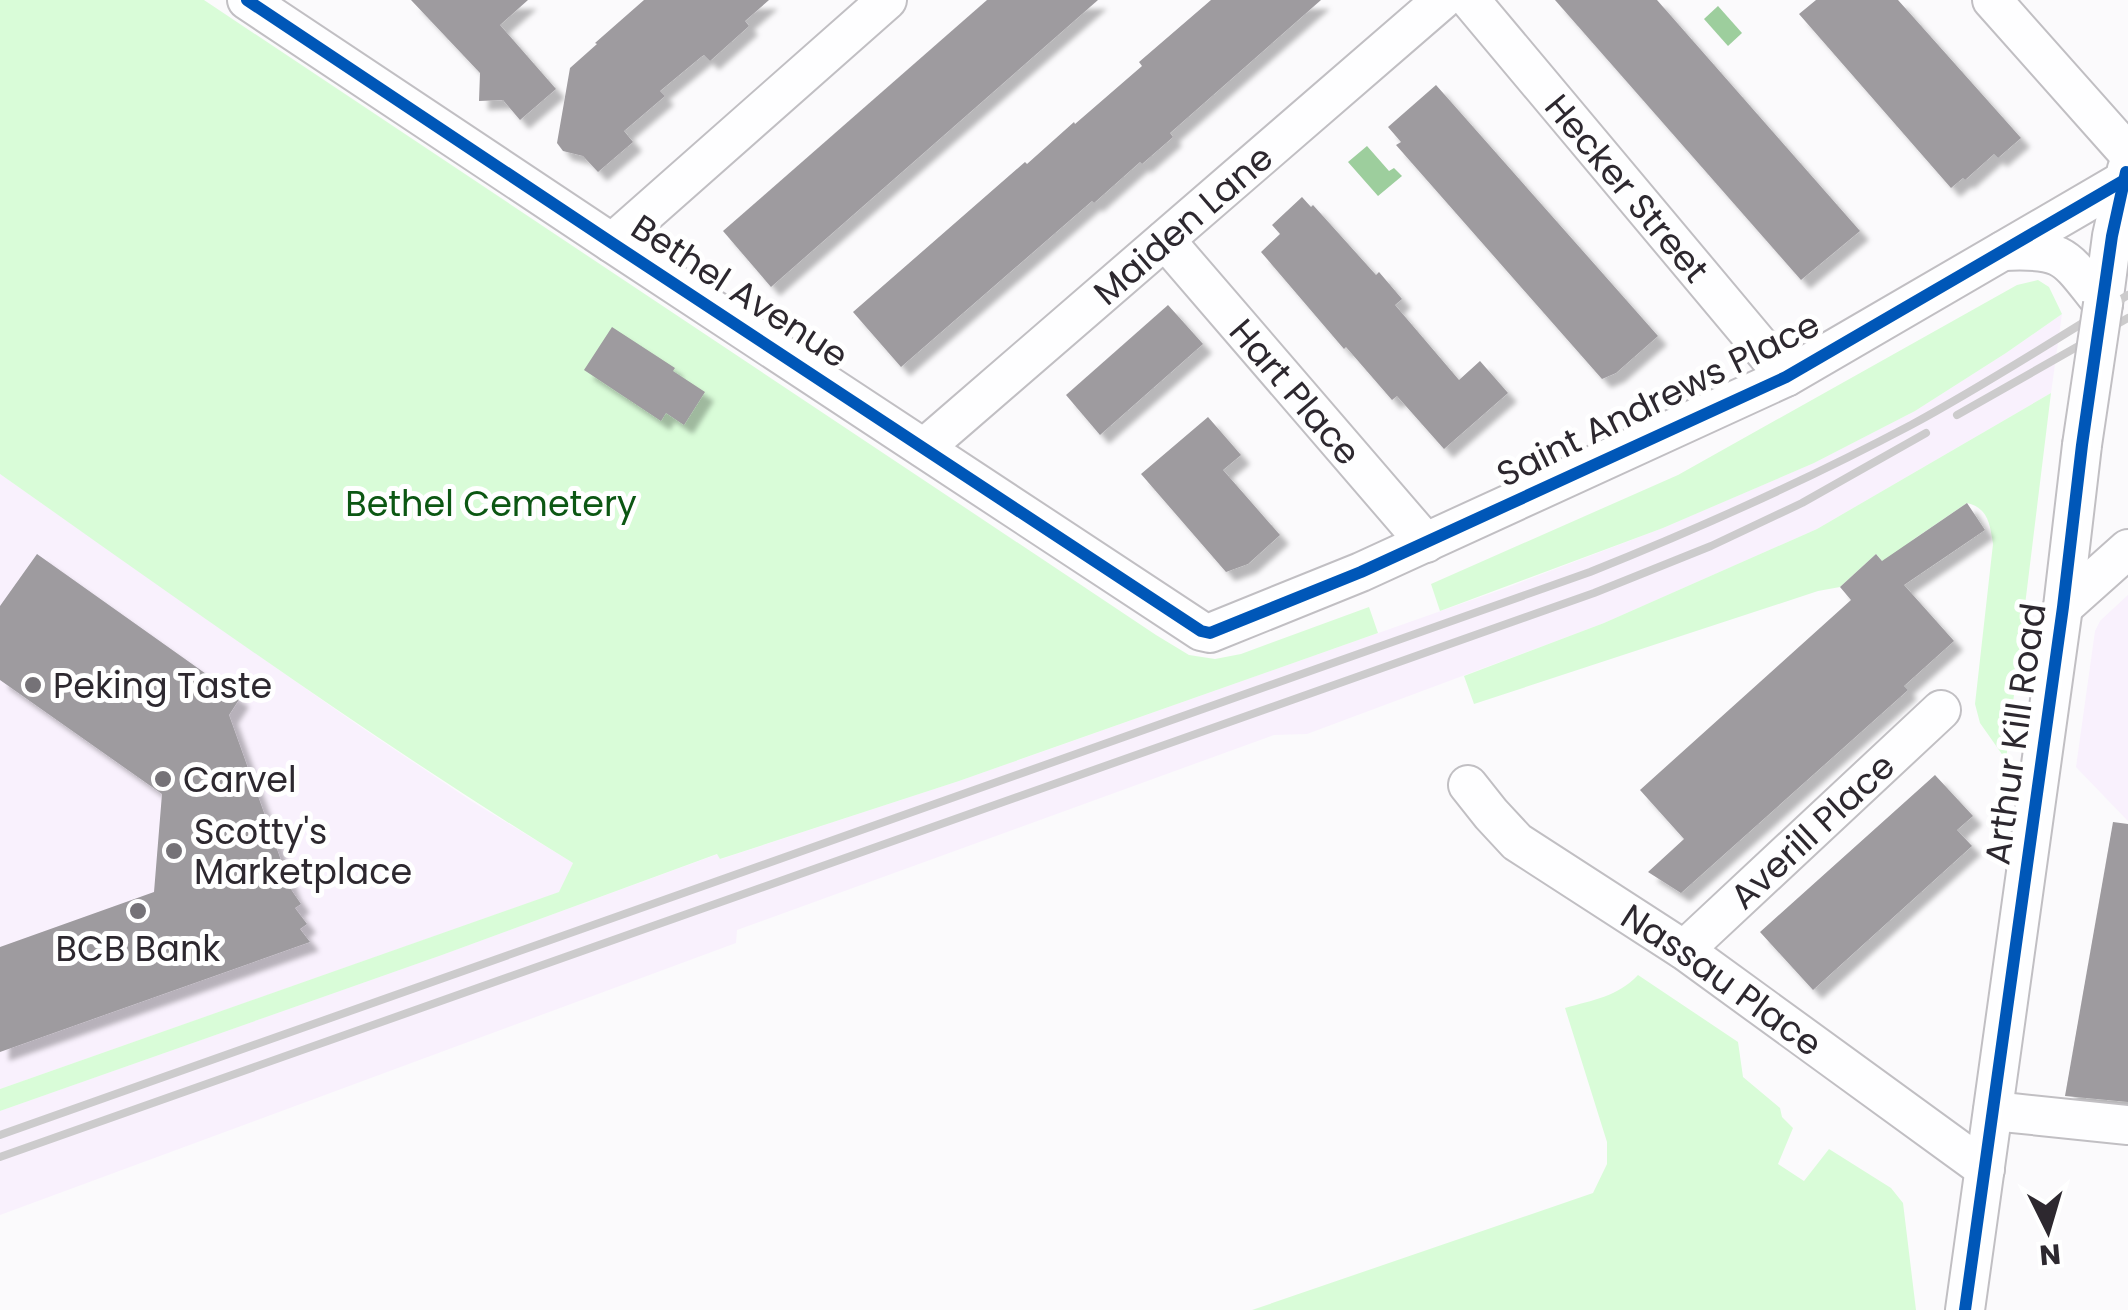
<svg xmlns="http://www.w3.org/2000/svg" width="2128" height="1310" font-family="Poppins,sans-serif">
	<defs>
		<filter id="shadow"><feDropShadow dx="9" dy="9" stdDeviation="2.5" flood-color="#0004"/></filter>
	</defs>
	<rect width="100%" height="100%" fill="#fbfafc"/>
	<g fill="#f9f1fd">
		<polygon points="2062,314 2051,393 1817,529 1604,623 1307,734 1274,735 737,930 736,943 0,1215 0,1111 442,955 718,854 721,859 959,781 1506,588 1663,528 1814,463 1915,411 2006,353"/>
		<polygon points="0,474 355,723 473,802 573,863 560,892 0,1089"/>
		<polygon points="2128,595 2128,821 2076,767 2095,631 2100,621"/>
	</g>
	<g fill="#d9fcd8">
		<path d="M 0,0 L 204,0 L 1156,635 L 1189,655 L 1215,659 L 1241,654 L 1369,607 L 1378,633 L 959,781 L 720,859 L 717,854 L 442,955 L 0,1111 L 0,1089 L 559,892 L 573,863 C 376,742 189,607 0,474 Z"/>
		<polygon points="2038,280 2049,287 2062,314 2006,353 1915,411 1814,463 1663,528 1440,611 1431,584 1678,475 2017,285"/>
		<path d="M 2051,393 L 2006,760 L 1980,723 L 1975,704 L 1993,544 C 1990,524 1988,508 1967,503 L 1914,539 L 1884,563 L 1876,554 L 1840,587 L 1818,591 L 1474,704 L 1464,676 L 1604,623 L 1817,529 Z"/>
		<path d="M 1638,975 L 1738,1042 L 1743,1077 L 1780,1108 L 1782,1117 L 1793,1128 L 1778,1164 L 1804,1181 L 1829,1149 L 1891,1188 L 1903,1203 L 1916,1310 L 1252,1310 L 1593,1193 L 1607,1164 L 1607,1142 L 1565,1008 C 1593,1000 1617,997 1638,975 Z"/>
	</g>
	<g fill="#9dce9d">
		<polygon points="1718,6 1742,33 1728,46 1704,19"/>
		<polygon points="1367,146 1389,171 1394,168 1402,176 1378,196 1348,162"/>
	</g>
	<g fill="#9e9b9f" filter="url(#shadow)">
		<polygon points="411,0 528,0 500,25 556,89 520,120 503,100 479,101 480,73"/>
		<polygon points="644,0 769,0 745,21 749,26 710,61 704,55 701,57 660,91 665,96 624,131 633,142 598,172 583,156 563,151 557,143 570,68 597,44 595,43"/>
		<polygon points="987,0 1098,0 771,287 723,231"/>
		<polygon points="1211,0 1321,0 1170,133 1173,137 1142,164 1140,162 1094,203 1092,201 901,367 853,312 1025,162 1027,164 1074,122 1075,124 1142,66 1139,62"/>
		<polygon points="1555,0 1657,0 1860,231 1801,280"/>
		<polygon points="1816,0 1898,0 2021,138 1998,158 1994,154 1965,180 1963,178 1951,188 1799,14"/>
		<polygon points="1436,85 1658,336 1616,373 1602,379 1396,145 1401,142 1388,127"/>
		<polygon points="1302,197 1311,207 1313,205 1376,275 1379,272 1402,299 1395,305 1459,380 1480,361 1508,393 1444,449 1397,396 1392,400 1346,347 1344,349 1261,252 1280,234 1272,225"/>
		<polygon points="1168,305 1203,344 1100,435 1066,395"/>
		<polygon points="612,327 675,368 673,371 705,392 684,425 666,413 661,421 584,370"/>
		<polygon points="1208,417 1241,455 1223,470 1280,535 1248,564 1226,572 1141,474"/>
		<polygon points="1967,503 1985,530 1904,585 1954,641 1904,686 1908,690 1681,893 1648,872 1684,839 1640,790 1851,600 1840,587 1876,554 1882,561"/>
		<polygon points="37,554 240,698 229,715 292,891 301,904 295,908 307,924 300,929 310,942 0,1052 0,947 154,892 162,794 0,680 0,606"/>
		<polygon points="1935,775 1973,816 1957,830 1972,846 1813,990 1760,932"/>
		<polygon points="2113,822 2128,824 2128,1102 2065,1096"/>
	</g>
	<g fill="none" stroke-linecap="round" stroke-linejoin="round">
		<defs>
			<g id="minor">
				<polyline points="247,0 612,243 1201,631 1210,633 1361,572 1786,377 2123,181"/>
				<path id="s1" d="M 1470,0 L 1786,377"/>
				<polyline points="1992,0 2128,153"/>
				<path id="s2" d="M 1165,240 L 1426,543"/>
				<polyline points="612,243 887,0"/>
				<path d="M 2003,251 C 2066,248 2065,257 2103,304"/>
				<polyline points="2103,304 2112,236 2127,169"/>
				<path id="s3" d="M 924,448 L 1442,0"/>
				<polyline points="2063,607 2128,549"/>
				<path id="s4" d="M 1468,785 L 1491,814 L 1517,842 L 1684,950 L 1985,1169"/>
				<path id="s5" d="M 1684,950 L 1941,710"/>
				<polyline points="1993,1111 2128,1125"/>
				<polyline points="1965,1310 2063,607 2082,445"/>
			</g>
		</defs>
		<use href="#minor" stroke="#c1bfc3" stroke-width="42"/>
		<use href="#minor" stroke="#fefeff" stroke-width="38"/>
		<g stroke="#cccbcc" stroke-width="8">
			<polyline points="1957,415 2128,318"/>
			<path d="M 0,1135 L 1590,572 C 1700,528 1807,480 1911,425 C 1985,385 2056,339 2128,295"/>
			<polyline points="0,1157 1594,593 1711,546 1802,503 1926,433"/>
		</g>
		<defs>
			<polyline id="minor-bridge" points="2082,445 2103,304"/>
		</defs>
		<use href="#minor-bridge" stroke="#c1bfc3" stroke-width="42" stroke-linecap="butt"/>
		<use href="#minor-bridge" stroke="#fefeff" stroke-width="38"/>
		<defs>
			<g id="cycleway">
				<polyline points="247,0 612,243 1201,631 1210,633 1361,572 1786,377 2123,181"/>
				<polyline points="1965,1310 2063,607 2082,445 2112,236 2126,172"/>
			</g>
		</defs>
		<use href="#cycleway" stroke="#fff" stroke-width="19"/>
		<use href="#cycleway" stroke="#0057b8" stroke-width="12"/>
	</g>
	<g fill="#757277" stroke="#fff" stroke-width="4">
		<circle cx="33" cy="685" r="10"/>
		<circle cx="163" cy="779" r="10"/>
		<circle cx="174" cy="851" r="10"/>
		<circle cx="138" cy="911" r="10"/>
	</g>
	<g text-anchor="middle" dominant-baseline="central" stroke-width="10" stroke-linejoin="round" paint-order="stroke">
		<g font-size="35" fill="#2d282f" stroke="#fff">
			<text stroke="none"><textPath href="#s1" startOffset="245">Hecker Street</textPath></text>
			<text stroke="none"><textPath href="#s3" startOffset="342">Maiden Lane</textPath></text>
			<text transform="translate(740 291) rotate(33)">Bethel Avenue</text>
			<text stroke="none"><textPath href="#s2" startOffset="200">Hart Place</textPath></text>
			<text transform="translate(1658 399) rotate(-26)">Saint Andrews Place</text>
			<text transform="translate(2015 734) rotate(-82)">Arthur Kill Road</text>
			<text stroke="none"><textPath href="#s5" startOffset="175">Averill Place</textPath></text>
			<text stroke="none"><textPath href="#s4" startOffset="322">Nassau Place</textPath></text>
		</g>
		<g font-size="35" fill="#0c5713" stroke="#fff">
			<text x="491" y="503">Bethel Cemetery</text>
		</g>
		<g font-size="35" fill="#2d282f" stroke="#fff" text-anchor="start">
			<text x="53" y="685">Peking Taste</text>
			<text x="183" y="779">Carvel</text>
			<text x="194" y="831">Scotty's<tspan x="194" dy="40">Marketplace</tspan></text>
			<text x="138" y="948" text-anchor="middle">BCB Bank</text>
		</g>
	</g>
	<g transform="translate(2048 1230) rotate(175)" stroke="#ffffff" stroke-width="8" paint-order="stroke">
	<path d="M0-8L18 38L0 25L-18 38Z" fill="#2d282f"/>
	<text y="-15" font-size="28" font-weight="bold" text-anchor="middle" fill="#2d282f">N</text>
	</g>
</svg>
